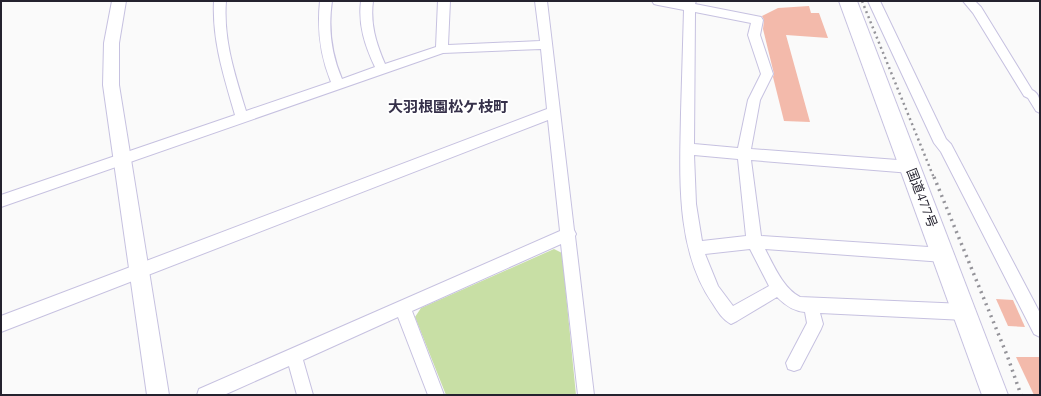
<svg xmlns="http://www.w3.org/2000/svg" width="1041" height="396" font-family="'IBM Plex Serif','Noto Sans JP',serif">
	<rect width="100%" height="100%" fill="#fafafa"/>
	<polygon fill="#c8dfa5" points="554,249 562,253 576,395 446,395 415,317 421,308"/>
	<g fill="#f3baab">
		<polygon points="809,6 811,13 819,13 828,38 786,35 810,122 784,121 773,77 774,74 763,29 764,20 762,16 778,8"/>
		<polygon points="996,299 1013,300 1025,327 1008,326"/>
		<polygon points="1016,357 1040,357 1040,395 1034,395"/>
	</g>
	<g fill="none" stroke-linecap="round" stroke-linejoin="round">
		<defs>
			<g id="minor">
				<path d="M 214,1 L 226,1 C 223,40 235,75 246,111 L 331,82 C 320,55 317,30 320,1 L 332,1 C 328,29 331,53 342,79 L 375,67 C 365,46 358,25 361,1 L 373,1 C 370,24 376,43 385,64 L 436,47 L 438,1 L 450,1 L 448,45 L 540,41 L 535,1 L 547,1 L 574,230 L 576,234 L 575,236 L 594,395 L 578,395 L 561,244 L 412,311 L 444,395 L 428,395 L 398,317 L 303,360 L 313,395 L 297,395 L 289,366 L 224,395 L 197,395 L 199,389 L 560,231 L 548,120 L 1,332 L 1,316 L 547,109 L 541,49 L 443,53 L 1,207 L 1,195 L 235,115 C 224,77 212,41 214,1 Z"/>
				<path d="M 652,1 L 684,2 L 684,1 L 696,1 L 695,4 L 761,17 L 763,20 L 760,35 L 773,74 L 760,100 L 751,149 L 911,161 L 916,163 L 918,167 L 916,171 L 911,173 L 751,160 L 761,236 L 944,248 L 949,250 L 951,255 L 949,260 L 944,262 L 765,249 C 774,266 783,288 800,297 L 965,304 L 971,307 L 973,312 L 971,317 L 965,320 L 820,313 L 823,324 L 821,329 L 800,369 L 794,371 L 788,369 L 786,363 L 807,323 L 805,312 C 793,311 785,305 777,297 L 737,321 L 731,324 C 723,320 718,312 713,304 C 675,250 680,176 681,113 C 682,79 683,44 684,10 L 658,5 L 654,4 ZM 695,12 L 751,23 L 748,35 L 761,74 L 748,100 L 738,148 L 694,144 ZM 694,155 L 738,159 L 746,236 L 702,241 L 696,204 ZM 750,249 L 769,286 L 733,306 L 718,286 L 705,254 Z"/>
				<polygon points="868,1 880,1 946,139 951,144 1040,313 1040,337 1034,334 941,152 934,143"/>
				<path d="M 963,1 L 975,1 L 981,7 L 1032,90 C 1041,94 1040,104 1040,113 L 1036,111 L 1028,98 L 1024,96 L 973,13 Z"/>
			</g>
			<polygon id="tertiary" points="112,1 126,1 119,43 119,85 169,395 147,395 103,85 104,43"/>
			<polygon id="trunk" points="839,1 857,1 1008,395 982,395"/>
		</defs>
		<use href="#minor" stroke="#c6c1e0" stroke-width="2"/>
		<use href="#tertiary" stroke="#c6c1e0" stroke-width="2"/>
		<use href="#trunk" stroke="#c6c1e0" stroke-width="2"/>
		<use href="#minor" fill="#fff" fill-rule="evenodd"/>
		<use href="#tertiary" fill="#fff" fill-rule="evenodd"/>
		<use href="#trunk" fill="#fff" fill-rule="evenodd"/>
		<polyline stroke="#949399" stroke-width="2.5" stroke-dasharray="2 3.5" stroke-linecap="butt" points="862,1 934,178"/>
		<polyline stroke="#949399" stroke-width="3.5" stroke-dasharray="2 4.5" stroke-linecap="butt" points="934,177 1007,355 1021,395"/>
	</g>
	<g text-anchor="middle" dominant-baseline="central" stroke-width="3.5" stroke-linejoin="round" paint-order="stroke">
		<g font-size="13" fill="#24222e" stroke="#fff">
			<text transform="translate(922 198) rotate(69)">国道477号</text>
		</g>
		<g font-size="15" font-weight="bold" fill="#36314a" stroke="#fff">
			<text x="448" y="106">大羽根園松ケ枝町</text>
		</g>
	</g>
	<rect width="1041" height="396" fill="none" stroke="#24222e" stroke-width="4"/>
</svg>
